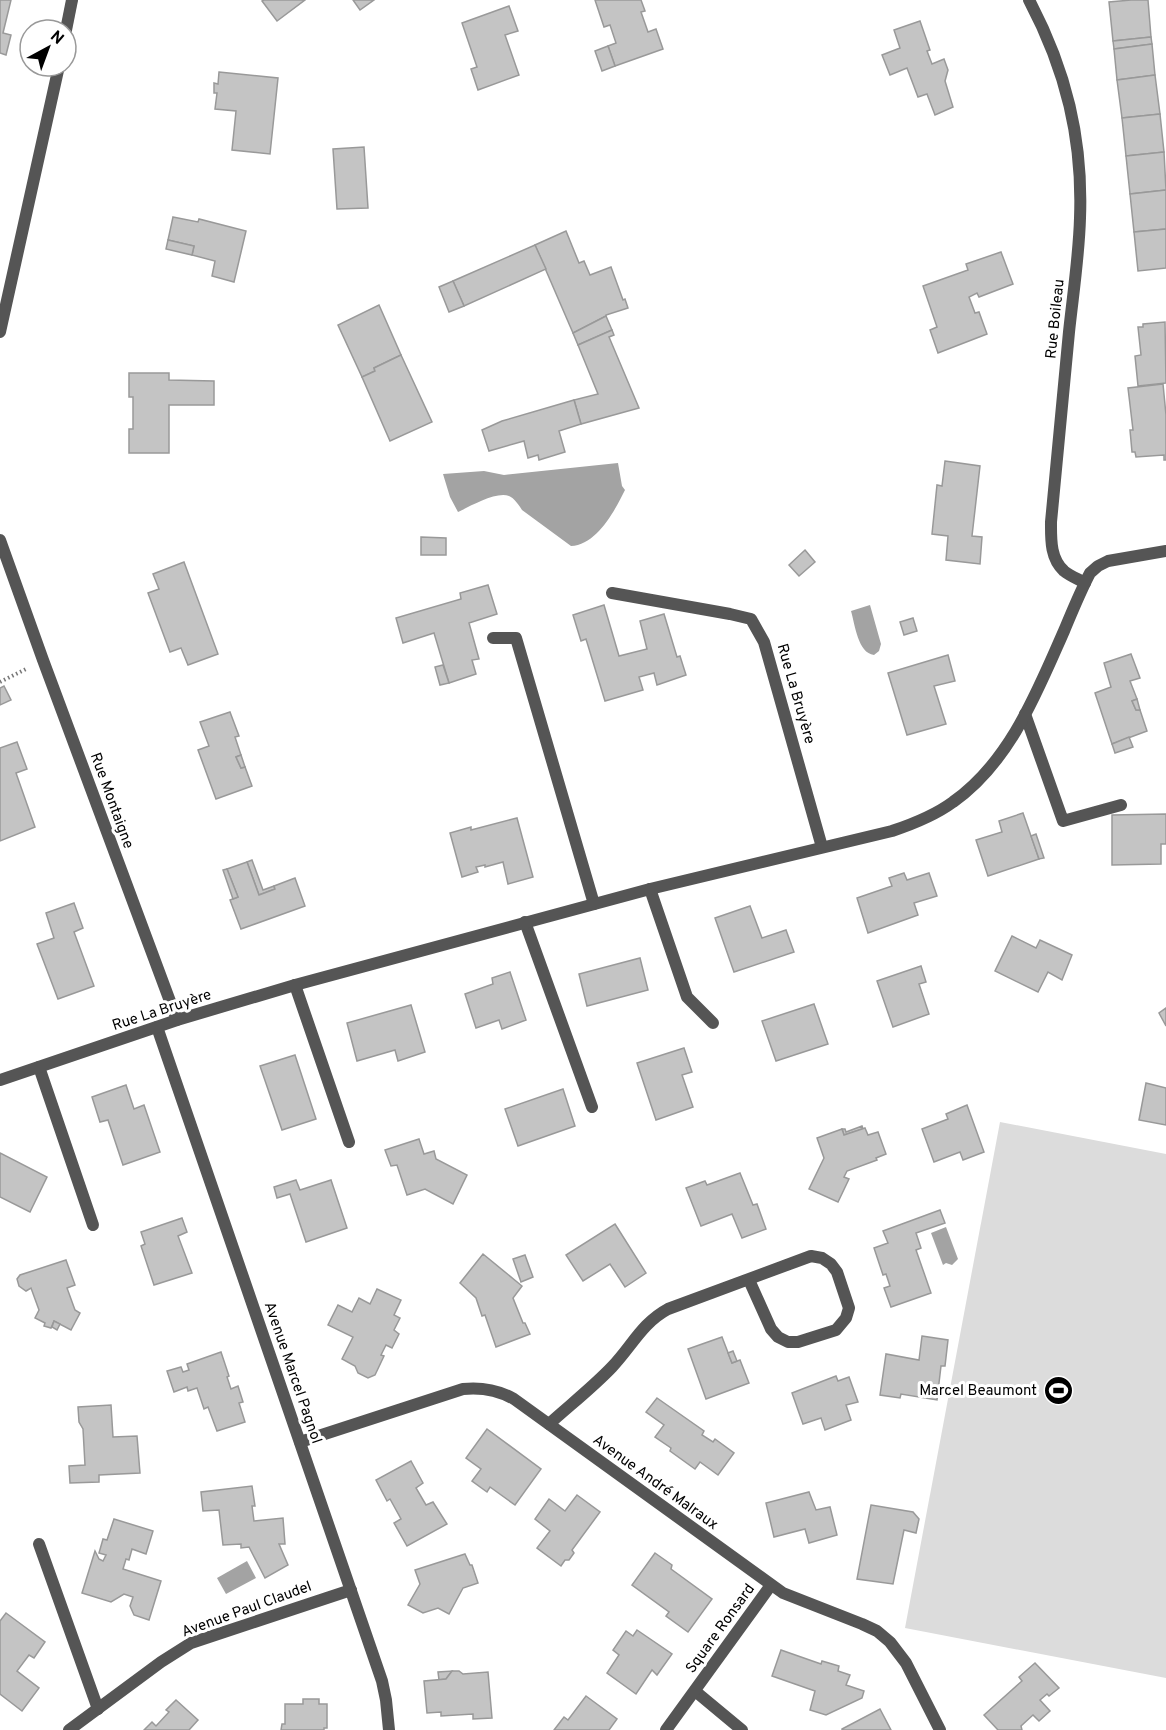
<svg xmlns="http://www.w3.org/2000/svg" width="1166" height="1730" font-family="Overpass,sans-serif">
	<rect width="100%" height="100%" fill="#fff"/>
	<polygon fill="#dcdcdc" points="1000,1122 1166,1154 1166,1678 905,1628"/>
	<g fill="#a3a3a3">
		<path d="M 618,463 L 622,486 L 625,490 C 615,510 597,545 571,546 L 522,510 C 519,505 514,498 509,496 C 496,491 469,507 458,512 L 450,497 L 443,474 L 484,471 L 504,475 Z"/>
		<path d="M 870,605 L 881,644 L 879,651 L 874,655 C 858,653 855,625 851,611 Z"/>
		<polygon points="946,1227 958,1259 952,1265 946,1263 943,1265 931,1233"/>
		<polygon points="247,1561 256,1578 226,1594 217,1578"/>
	</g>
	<g fill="#c4c4c4" stroke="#999" stroke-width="1.5">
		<polygon points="0,0 11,0 3,33 11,35 6,55 0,53"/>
		<polygon points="264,0 305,0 277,21 262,1"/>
		<polygon points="353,0 374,0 360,10"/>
		<polygon points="595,0 641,0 645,11 641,12 648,32 656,29 663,49 615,66 608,46 616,43 610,25 604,27"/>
		<polygon points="1131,0 1148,0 1151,37 1113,41 1109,2"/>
		<polygon points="509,6 518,31 505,35 519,75 478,90 471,69 477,67 462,23"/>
		<polygon points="920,21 930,50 927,51 932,64 944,59 948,70 945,81 953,107 935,115 927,94 918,97 907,68 890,75 882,55 900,48 894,30"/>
		<polygon points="1151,37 1152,44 1114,49 1113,41"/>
		<polygon points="1152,44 1155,75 1117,80 1114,49"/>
		<polygon points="608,46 615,66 602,71 595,51"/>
		<polygon points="219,72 278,78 270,154 232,150 236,111 215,109 217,93 214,93 214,83 218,84"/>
		<polygon points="1155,75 1160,114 1122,118 1117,80"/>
		<polygon points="1160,114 1164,152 1126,156 1122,118"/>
		<polygon points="364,147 368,208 337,209 333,149"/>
		<polygon points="1164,152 1166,190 1130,194 1126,156"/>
		<polygon points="1166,190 1166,229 1134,232 1130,194"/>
		<polygon points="173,217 198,222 199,219 246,231 234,282 212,276 215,261 192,255 194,246 168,240"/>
		<polygon points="1166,229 1166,268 1138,271 1134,232"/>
		<polygon points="566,231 579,263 584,261 590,275 611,267 623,300 625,299 628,308 606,315 606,316 573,333 535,245"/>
		<polygon points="168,240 194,246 192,255 166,249"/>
		<polygon points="535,245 546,269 464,306 453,281"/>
		<polygon points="1001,252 1013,284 979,297 977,293 969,297 975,313 979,312 987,334 938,353 930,330 937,327 923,286 968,270 966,264"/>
		<polygon points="453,281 464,306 449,312 439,287"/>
		<polygon points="379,305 401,355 374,368 375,371 362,377 338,325"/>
		<polygon points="606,316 612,330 578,345 573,333"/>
		<polygon points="1165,322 1166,383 1138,386 1135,356 1141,355 1138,327 1143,327 1143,324"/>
		<polygon points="612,330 614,335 609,337 639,408 581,424 574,400 598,394 578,345"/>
		<polygon points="401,355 432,422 390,441 362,377 375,371 374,368"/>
		<polygon points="129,373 169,373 169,380 214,381 214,405 169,405 169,453 129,453 129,429 133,429 133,397 129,397"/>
		<polygon points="1163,384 1166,415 1166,460 1164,460 1164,455 1136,457 1135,452 1132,452 1130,430 1133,430 1128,388"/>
		<polygon points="574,400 581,424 559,431 565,452 539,460 538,455 528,458 524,441 489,451 482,430 502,421"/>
		<polygon points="945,461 980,466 972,536 982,537 980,564 946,560 948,536 932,534 937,485 942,486"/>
		<polygon points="421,537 446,538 446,555 421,555"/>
		<polygon points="805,550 815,562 799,576 789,565"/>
		<polygon points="184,562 218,654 188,665 181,648 170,652 148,593 159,589 153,574"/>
		<polygon points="488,585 497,614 469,623 479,659 472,660 476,674 449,683 434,633 403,643 396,618 461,599 460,593"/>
		<polygon points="604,605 619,656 647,649 640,621 664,614 677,657 680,656 686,675 657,685 654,673 639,677 643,690 605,701 586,639 581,641 573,615"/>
		<polygon points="913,618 917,631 904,635 900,622"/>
		<polygon points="1131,654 1140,678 1130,681 1137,699 1132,701 1136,710 1140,710 1147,731 1112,744 1095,693 1111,687 1104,663"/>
		<polygon points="948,655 955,681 934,686 946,724 907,735 888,673"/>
		<polygon points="443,665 449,683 440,685 435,667"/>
		<polygon points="4,686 11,700 0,705 0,688"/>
		<polygon points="1137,699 1140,710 1136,710 1132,701"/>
		<polygon points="230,712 239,736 235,737 241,755 236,757 241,768 245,767 252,786 216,799 198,750 209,746 200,722"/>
		<polygon points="1129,737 1133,747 1115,753 1112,744"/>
		<polygon points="17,742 27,769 16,773 35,827 0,841 0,748"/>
		<polygon points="241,755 245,767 241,768 236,757"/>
		<polygon points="1023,813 1039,859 988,876 976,840 1002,832 999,821"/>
		<polygon points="1166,814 1166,844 1161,844 1161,864 1112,865 1112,815"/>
		<polygon points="517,818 533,877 508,884 503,862 485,867 485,865 476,867 478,872 462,877 450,833 471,827 471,830"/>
		<polygon points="1036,834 1044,858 1039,859 1031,836"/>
		<polygon points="252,860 263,890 274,886 275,889 259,895 247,862"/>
		<polygon points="247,862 259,895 275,889 274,886 295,878 305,906 241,929 230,900 238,897 227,869"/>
		<polygon points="227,869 238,897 233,899 223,870"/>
		<polygon points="904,873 907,880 929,873 937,896 914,903 918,915 868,933 857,898 892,886 889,878"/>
		<polygon points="74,903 83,928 74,932 94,986 58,999 37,944 54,938 46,913"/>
		<polygon points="750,906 762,938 786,930 794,952 734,972 715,918"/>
		<polygon points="1012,936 1036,948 1040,940 1072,955 1062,980 1048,972 1038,992 995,971"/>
		<polygon points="640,958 648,990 587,1006 579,974"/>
		<polygon points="921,966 926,982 919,984 929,1014 893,1027 877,981"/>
		<polygon points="510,972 526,1020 502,1029 499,1020 476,1028 465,994 493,984 492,978"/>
		<polygon points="814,1004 828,1044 776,1061 762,1021"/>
		<polygon points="411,1005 425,1052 398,1061 395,1050 357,1061 347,1023"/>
		<polygon points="1166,1008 1166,1026 1159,1013"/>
		<polygon points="684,1048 692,1072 682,1075 693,1107 656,1120 637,1063"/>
		<polygon points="295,1055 316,1119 282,1130 260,1066"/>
		<polygon points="1146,1083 1166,1088 1166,1125 1139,1120"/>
		<polygon points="126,1085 134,1109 144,1105 160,1152 123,1165 108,1120 100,1122 92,1097"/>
		<polygon points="563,1089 575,1126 518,1146 505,1109"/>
		<polygon points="967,1105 984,1152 963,1160 960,1152 934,1162 922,1129 948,1119 946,1114"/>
		<polygon points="862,1126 863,1129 844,1135 842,1129 845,1129 846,1132"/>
		<polygon points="865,1128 868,1135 878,1132 886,1154 876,1158 877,1160 847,1171 844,1177 849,1179 838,1202 809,1189 824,1158 817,1138 842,1129 844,1135"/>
		<polygon points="419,1139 424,1154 434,1151 436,1159 467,1175 453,1204 425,1189 407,1195 397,1165 391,1166 385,1150"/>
		<polygon points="0,1153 47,1177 30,1212 0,1197"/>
		<polygon points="740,1173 753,1205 757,1204 766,1229 742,1238 732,1214 701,1226 686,1188 705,1181 707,1185"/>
		<polygon points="296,1180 300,1190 331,1180 347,1228 306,1242 290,1194 277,1198 274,1187"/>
		<polygon points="940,1210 945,1223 916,1233 921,1248 916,1250 931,1293 891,1307 884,1288 890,1286 886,1274 883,1275 874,1248 888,1243 883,1231"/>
		<polygon points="182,1218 187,1232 178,1236 192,1273 154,1285 141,1246 145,1244 141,1232"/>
		<polygon points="615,1224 646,1273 625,1287 610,1264 583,1281 566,1255"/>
		<polygon points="483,1254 522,1286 513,1298 523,1323 525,1323 530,1334 496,1347 485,1315 482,1316 476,1298 460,1283"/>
		<polygon points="525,1255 533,1277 521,1282 513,1259"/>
		<polygon points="66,1260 75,1285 67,1288 75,1310 80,1313 71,1330 54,1321 51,1328 44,1326 45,1323 35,1318 39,1310 31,1288 26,1291 19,1286 17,1279 20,1275"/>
		<polygon points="377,1289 401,1300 394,1315 400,1318 394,1330 399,1334 392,1348 386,1345 381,1355 384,1356 375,1375 368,1378 358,1373 355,1366 342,1359 353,1337 328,1325 338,1305 352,1312 359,1298 370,1304"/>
		<polygon points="54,1321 60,1324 57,1330 52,1327"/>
		<polygon points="922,1336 948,1340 945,1366 941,1366 937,1400 901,1394 900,1398 880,1395 886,1354 919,1360"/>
		<polygon points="722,1337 732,1363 740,1360 749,1383 706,1399 688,1349"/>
		<polygon points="733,1351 737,1361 732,1363 728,1353"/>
		<polygon points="221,1352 229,1376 227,1377 231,1389 238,1386 243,1402 239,1403 245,1422 217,1431 208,1407 204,1409 197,1388 188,1391 187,1387 174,1392 167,1371 181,1367 183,1372 189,1370 187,1364"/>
		<polygon points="836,1376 838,1381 849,1377 858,1402 846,1405 851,1420 825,1430 821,1418 803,1424 792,1393"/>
		<polygon points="657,1398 704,1431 702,1435 713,1442 715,1439 734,1453 718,1475 700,1462 695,1469 670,1451 671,1448 655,1437 664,1425 646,1412"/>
		<polygon points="111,1405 113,1437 137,1436 140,1473 99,1475 99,1482 70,1483 69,1466 85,1465 83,1429 79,1422 78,1407"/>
		<polygon points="487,1429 541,1469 515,1505 490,1487 487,1492 472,1481 481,1469 466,1458"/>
		<polygon points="411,1461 423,1483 416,1488 426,1505 433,1502 447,1524 407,1546 394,1523 401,1519 390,1499 387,1501 376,1480"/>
		<polygon points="252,1486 255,1506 252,1506 254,1521 283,1518 285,1544 279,1544 288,1565 265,1578 249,1547 241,1548 241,1544 223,1545 219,1510 203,1511 201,1492"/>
		<polygon points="809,1492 816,1510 830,1507 837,1535 809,1543 805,1529 774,1537 766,1503"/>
		<polygon points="577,1495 600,1512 572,1550 574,1553 569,1560 565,1560 561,1566 537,1548 550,1531 535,1519 549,1499 565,1511"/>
		<polygon points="871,1505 913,1512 919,1519 916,1533 904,1530 893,1584 857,1579"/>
		<polygon points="114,1519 153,1531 146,1554 132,1549 129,1560 126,1559 123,1569 161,1581 149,1620 134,1615 130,1606 133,1597 124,1594 111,1602 82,1593 95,1551 99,1559 103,1561 106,1555 99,1553 103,1539 107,1540"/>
		<polygon points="655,1553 672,1565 671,1569 712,1599 688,1632 666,1616 669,1612 632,1585"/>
		<polygon points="465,1554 470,1565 472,1565 478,1583 463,1588 449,1614 438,1608 423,1613 408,1605 420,1584 415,1570"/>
		<polygon points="6,1613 45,1642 34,1658 29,1655 17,1671 39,1688 22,1711 0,1694 0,1621"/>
		<polygon points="637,1630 672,1654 657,1675 652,1670 636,1694 607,1673 619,1655 613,1650 626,1631 633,1636"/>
		<polygon points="781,1650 821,1664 822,1661 839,1666 838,1671 850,1675 846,1685 864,1691 862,1698 826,1715 810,1710 815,1691 772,1676"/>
		<polygon points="1035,1663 1059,1688 1049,1696 1047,1694 1040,1700 1050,1711 1039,1721 1033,1715 1021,1726 1022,1730 998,1730 984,1715 1022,1681 1019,1677"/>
		<polygon points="452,1671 446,1679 439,1680 438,1672"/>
		<polygon points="452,1671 459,1671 463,1674 488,1672 492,1718 473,1719 473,1714 441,1716 441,1712 427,1713 424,1681 446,1679"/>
		<polygon points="586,1696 617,1719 609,1730 554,1730 564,1717 568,1720"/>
		<polygon points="303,1699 319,1699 319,1704 327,1704 327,1728 324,1728 324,1730 281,1730 282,1724 285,1724 285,1704 303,1704"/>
		<polygon points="176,1700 198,1720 189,1730 144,1730 152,1722 156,1726 169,1712 166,1710"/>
		<polygon points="880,1709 891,1730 842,1730 842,1729"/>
	</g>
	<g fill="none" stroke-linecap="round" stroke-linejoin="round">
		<polyline stroke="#777" stroke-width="4" stroke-dasharray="1.5 3" stroke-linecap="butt" points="0,682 26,669"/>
		<g stroke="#555" stroke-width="12">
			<polyline points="612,593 730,614 751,619 764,642 822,847"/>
			<polyline points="493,638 516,638 594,904"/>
			<polyline points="1025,714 1063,821 1121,805"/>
			<polyline points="650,889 687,997 713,1023"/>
			<polyline points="525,922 592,1107"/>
			<polyline points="295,985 349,1142"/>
			<polyline points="39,1067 93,1225"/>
			<polyline points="39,1544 98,1709"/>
		</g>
		<g stroke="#555" stroke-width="12">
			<path d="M 1029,0 C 1066,70 1083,139 1080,218 C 1079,256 1073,294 1069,332 C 1063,395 1057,458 1051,522 C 1051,539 1050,558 1064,571 C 1070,576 1078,579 1085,583"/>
			<polyline points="66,30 72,0"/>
			<polyline points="0,332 59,66"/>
			<polyline points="0,540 43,660 177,1020"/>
			<polyline points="157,1027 382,1681 386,1700 389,1730"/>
			<path d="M 0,1080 L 177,1020 L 295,985 L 650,889 L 892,831 C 913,824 934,816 953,802 C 1010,762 1037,692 1064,631 C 1072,612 1080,592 1090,573 L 1098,566 L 1108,561 L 1166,551"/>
			<path d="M 549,1424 C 570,1405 593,1387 612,1367 C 632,1346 642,1323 668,1309 L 811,1256 L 822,1258 L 831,1264 L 837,1272 L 849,1308 L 846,1318 L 836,1330 L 798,1342 L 788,1342 L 778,1337 L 771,1329 L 749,1280"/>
			<path d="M 300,1442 L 463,1389 C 482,1387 498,1390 514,1399 L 783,1593 L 862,1624 L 877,1631 L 890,1642 L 906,1663 L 940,1730"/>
			<polyline points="695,1691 742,1730"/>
			<polyline points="69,1730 161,1662 191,1643 351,1590"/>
			<polyline points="666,1730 771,1585"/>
		</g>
	</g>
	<defs>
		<symbol id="stadium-disc" viewBox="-11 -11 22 22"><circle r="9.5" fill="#000" stroke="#fff"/><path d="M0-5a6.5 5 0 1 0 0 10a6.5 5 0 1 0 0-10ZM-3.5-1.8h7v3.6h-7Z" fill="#fff"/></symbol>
	</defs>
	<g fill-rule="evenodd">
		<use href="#stadium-disc" x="1042" y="1374" width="33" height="33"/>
	</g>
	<g text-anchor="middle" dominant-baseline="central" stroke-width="6" stroke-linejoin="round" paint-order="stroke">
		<g font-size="15" fill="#000" stroke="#fff">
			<text transform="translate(1056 319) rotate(-84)">Rue Boileau</text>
			<text transform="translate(795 694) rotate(74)">Rue La Bruyère</text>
			<text transform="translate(111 801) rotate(70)">Rue Montaigne</text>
			<text transform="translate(162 1011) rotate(-18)">Rue La Bruyère</text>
			<text transform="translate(292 1373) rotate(71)">Avenue Marcel Pagnol</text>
			<text transform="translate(655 1483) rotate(36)">Avenue André Malraux</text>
			<text transform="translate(247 1610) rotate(-20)">Avenue Paul Claudel</text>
			<text transform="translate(721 1629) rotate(-54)">Square Ronsard</text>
		</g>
		<g font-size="15" fill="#000" stroke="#fff" text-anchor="end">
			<text x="1037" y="1391">Marcel Beaumont</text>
		</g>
	</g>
	<g transform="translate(48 48) rotate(41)"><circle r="28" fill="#ffffff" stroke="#999999" stroke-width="1.5"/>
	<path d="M0-4.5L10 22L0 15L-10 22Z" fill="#000000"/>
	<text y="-9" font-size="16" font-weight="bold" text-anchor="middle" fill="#000000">N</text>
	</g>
</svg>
